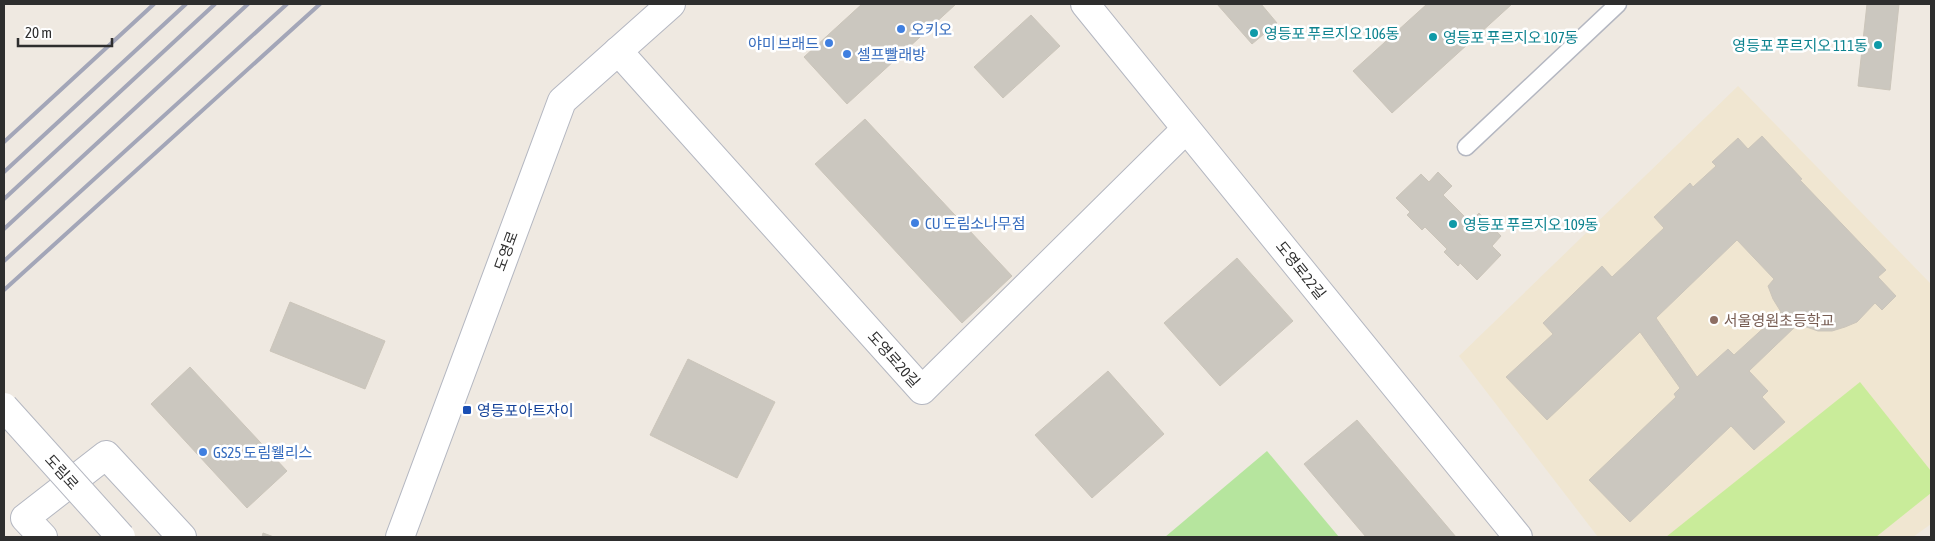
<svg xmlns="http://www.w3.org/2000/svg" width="1935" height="541" font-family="'Asap Condensed','Noto Sans KR',sans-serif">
	<rect width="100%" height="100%" fill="#efe9e1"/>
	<polygon fill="#f0e6d1" points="1738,86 1931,284 1931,524 1913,537 1598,537 1459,356"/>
	<polygon fill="#b6e59e" points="1267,451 1339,537 1165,537"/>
	<polygon fill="#c9ec9a" points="1860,382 1931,471 1931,493 1876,537 1666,537"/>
	<g fill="#cbc7bf" stroke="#cbc5ba" fill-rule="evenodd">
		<polygon points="862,4 956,4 847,104 804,57"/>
		<polygon points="1217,4 1261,4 1277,23 1252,44"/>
		<polygon points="1427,4 1512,4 1392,113 1353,71"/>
		<polygon points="1867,4 1899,4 1890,90 1858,86"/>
		<polygon points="1031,15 1060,46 1003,98 974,67"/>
		<polygon points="865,119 1012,276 962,323 815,164"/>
		<path d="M 1762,136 L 1802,179 L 1800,180 L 1886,270 L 1878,277 L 1896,296 L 1882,310 L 1875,303 L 1857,322 L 1845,327 L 1832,331 L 1818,331 L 1798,324 L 1749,371 L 1768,391 L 1762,397 L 1785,422 L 1754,450 L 1731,426 L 1630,522 L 1589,480 L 1676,397 L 1674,394 L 1680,388 L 1640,332 L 1547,420 L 1506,377 L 1553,334 L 1543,323 L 1602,266 L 1612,277 L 1664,228 L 1654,217 L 1690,183 L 1693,187 L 1716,166 L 1712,162 L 1738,138 L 1748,149 ZM 1737,240 L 1774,279 L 1768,286 L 1773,299 L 1781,312 L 1734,355 L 1728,349 L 1697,377 L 1656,318 Z"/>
		<polygon points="1438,172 1452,186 1443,195 1470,222 1479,213 1501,236 1492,246 1501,255 1477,280 1460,263 1458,266 1444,252 1447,249 1425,227 1422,230 1407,215 1410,212 1396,198 1421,174 1429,182"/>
		<polygon points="1237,258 1293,321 1220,386 1164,323"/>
		<polygon points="290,302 385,341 365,389 270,351"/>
		<polygon points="688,359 775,402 737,478 650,435"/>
		<polygon points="190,367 287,471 247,508 151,404"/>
		<polygon points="1108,371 1164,434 1092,498 1035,435"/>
		<polygon points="1357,420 1456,537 1366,537 1304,464"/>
		<polygon points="263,533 274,537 262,537"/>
	</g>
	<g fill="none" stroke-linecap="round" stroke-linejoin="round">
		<defs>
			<polyline id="lane" points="1466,147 1618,4"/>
			<g id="street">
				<polyline points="1085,4 1518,537"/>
				<polyline points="618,51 922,390 1186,129"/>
				<polyline points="43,537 25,518 106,455 182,537"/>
			</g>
			<polyline id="secondary" points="400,537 562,101 671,4"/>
		</defs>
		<use href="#lane" stroke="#b4b7c1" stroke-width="19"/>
		<use href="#street" stroke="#b4b7c1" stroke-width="30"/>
		<use href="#secondary" stroke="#b4b7c1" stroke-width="30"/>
		<use href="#lane" stroke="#fff" stroke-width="16"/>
		<use href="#street" stroke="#fff" stroke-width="28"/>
		<use href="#secondary" stroke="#fff" stroke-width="28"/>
		<g stroke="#a3a6b8" stroke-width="4">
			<polyline points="4,142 154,4"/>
			<polyline points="4,172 186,4"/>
			<polyline points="4,199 215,4"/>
			<polyline points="4,229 248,4"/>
			<polyline points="4,261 287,4"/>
			<polyline points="4,290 320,4"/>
		</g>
		<defs>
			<polyline id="secondary-bridge" points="4,407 121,537"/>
		</defs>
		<use href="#secondary-bridge" stroke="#b4b7c1" stroke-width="30" stroke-linecap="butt"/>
		<use href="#secondary-bridge" stroke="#fff" stroke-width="28"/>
	</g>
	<g fill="#3f7fe0" stroke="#fff" stroke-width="2">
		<circle cx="901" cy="29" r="5"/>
		<circle cx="829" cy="43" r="5"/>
		<circle cx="847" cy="54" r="5"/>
		<circle cx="915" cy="223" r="5"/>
		<circle cx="203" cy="452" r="5"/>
	</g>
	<g fill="#0f9aa8" stroke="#fff" stroke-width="2">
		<circle cx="1254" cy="33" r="5"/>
		<circle cx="1433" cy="37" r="5"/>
		<circle cx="1878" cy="45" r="5"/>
		<circle cx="1453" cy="224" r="5"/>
	</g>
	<circle fill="#8d6e63" stroke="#fff" stroke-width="2" cx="1714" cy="320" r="5"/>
	<rect fill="#1a4fb4" stroke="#fff" stroke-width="2" x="462" y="405" width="10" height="10" rx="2.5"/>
	<g text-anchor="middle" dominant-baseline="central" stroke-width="5" stroke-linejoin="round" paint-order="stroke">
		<g font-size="15" fill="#366cbe" stroke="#fff" text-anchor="start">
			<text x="911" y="29">오키오</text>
			<text x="819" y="43" text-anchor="end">야미 브래드</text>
			<text x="857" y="54">셀프빨래방</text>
			<text x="925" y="223">CU 도림소나무점</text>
			<text x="213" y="452">GS25 도림웰리스</text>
		</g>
		<g font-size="15" fill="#0d838f" stroke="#fff" text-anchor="start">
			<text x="1264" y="33">영등포 푸르지오 106동</text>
			<text x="1443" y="37">영등포 푸르지오 107동</text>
			<text x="1868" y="45" text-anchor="end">영등포 푸르지오 111동</text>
			<text x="1463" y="224">영등포 푸르지오 109동</text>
		</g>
		<g font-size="15" fill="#2e2e2e" stroke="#fff">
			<text transform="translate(506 251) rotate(-70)">도영로</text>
			<text transform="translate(1301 270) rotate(51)">도영로22길</text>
			<text transform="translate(894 359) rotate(48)">도영로20길</text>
			<text transform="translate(62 472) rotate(48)">도림로</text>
		</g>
		<g font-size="15" fill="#785e54" stroke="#fff" text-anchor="start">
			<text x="1724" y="320">서울영원초등학교</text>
		</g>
		<g font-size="15" fill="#164399" stroke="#fff" text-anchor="start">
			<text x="477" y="410">영등포아트자이</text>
		</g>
	</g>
	<rect width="1935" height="541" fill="none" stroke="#2e2e2e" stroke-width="10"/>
	<path d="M18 38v8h94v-8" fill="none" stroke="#2e2e2e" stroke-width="2.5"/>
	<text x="25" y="38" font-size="15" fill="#2e2e2e" stroke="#ffffff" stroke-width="4" paint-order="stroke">20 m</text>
</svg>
